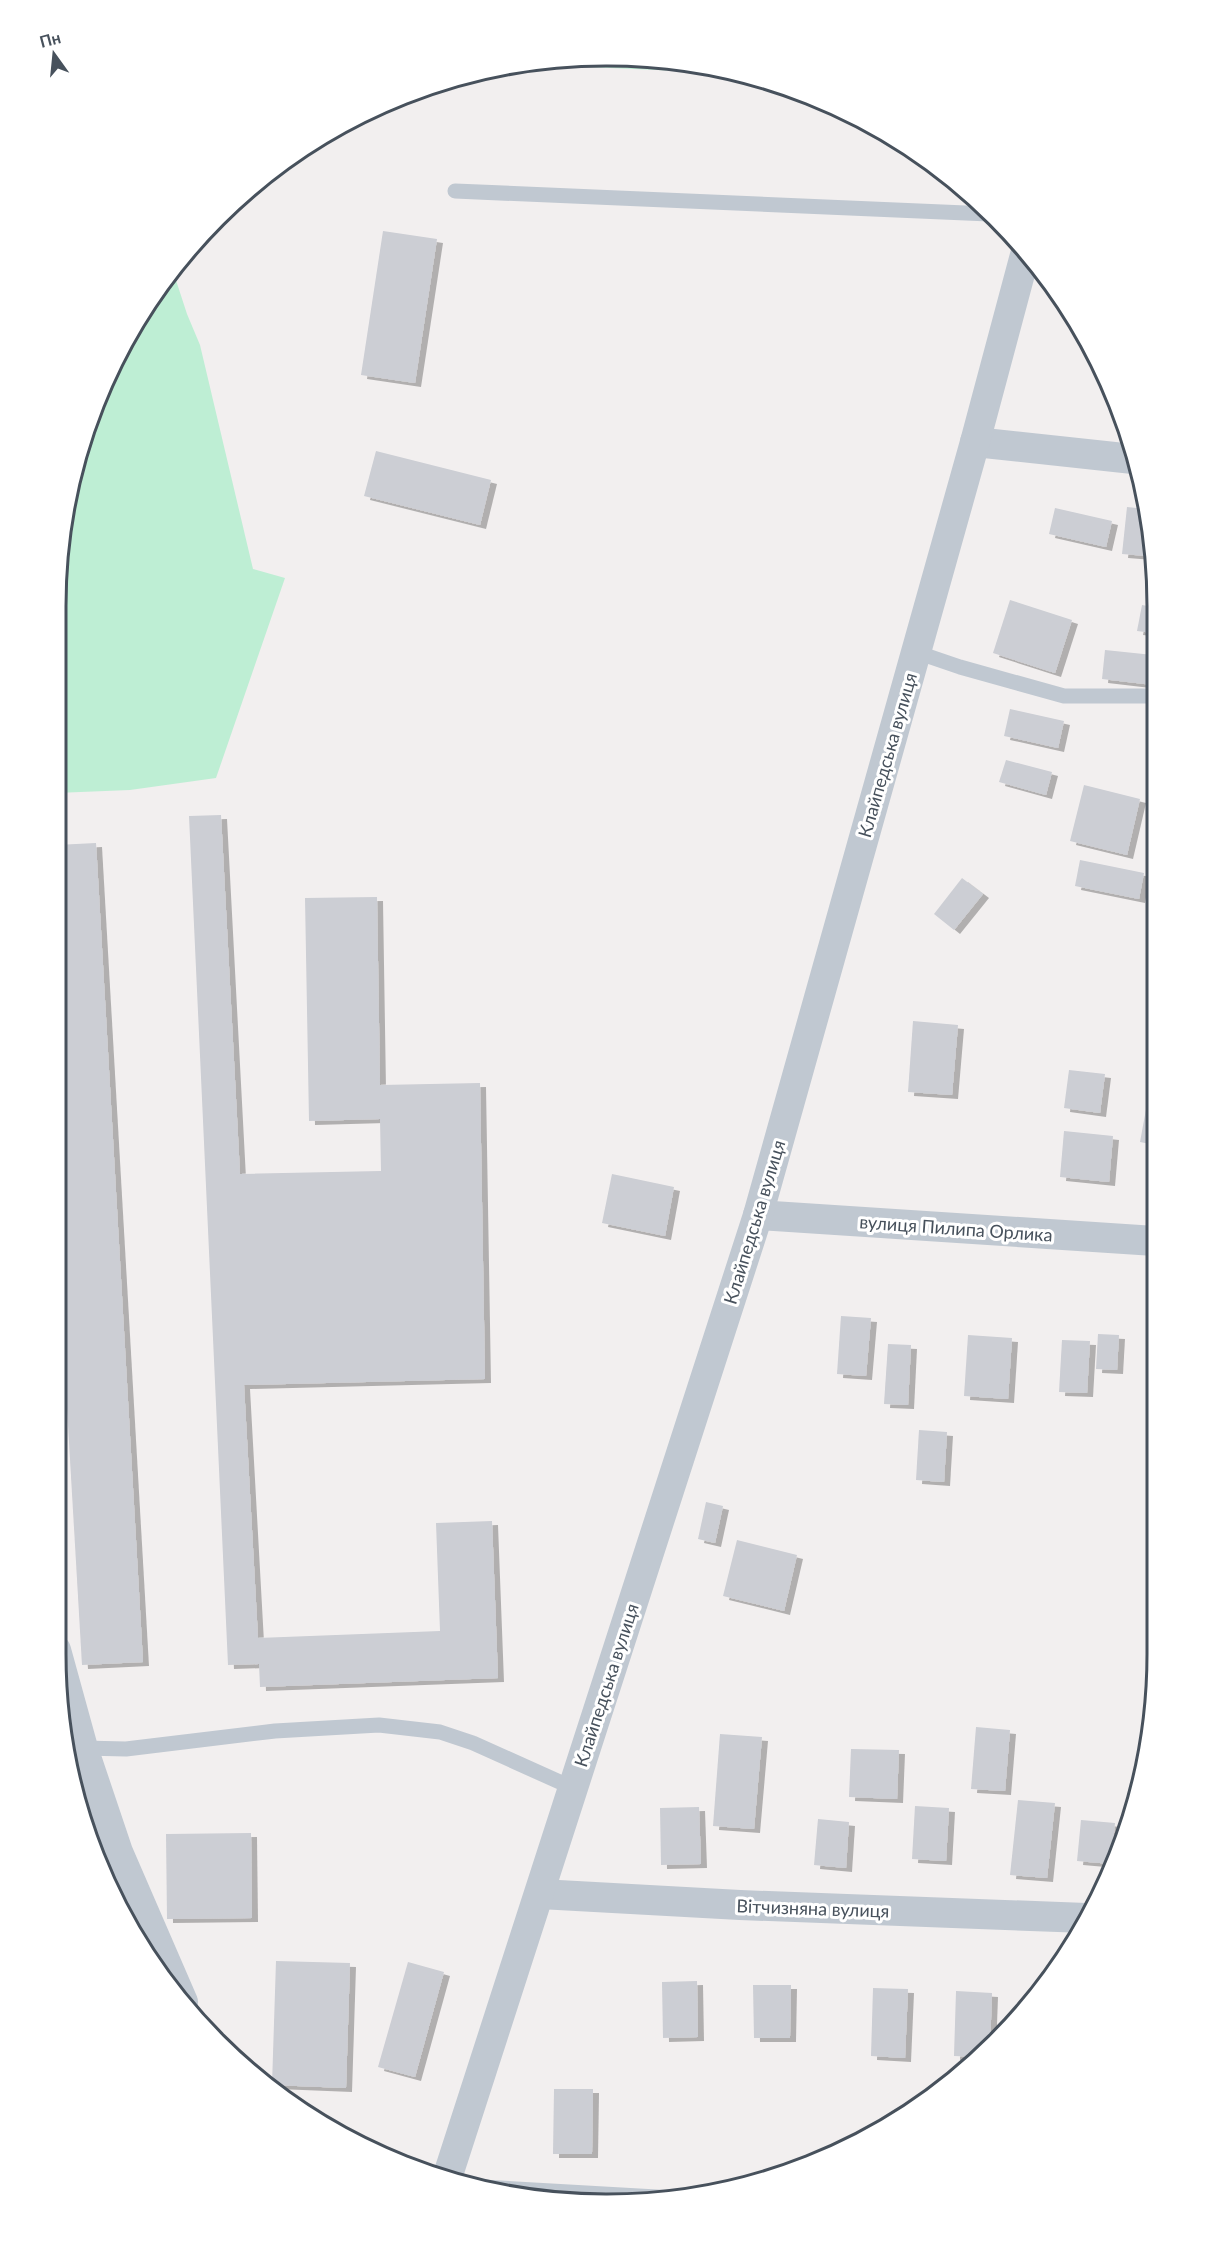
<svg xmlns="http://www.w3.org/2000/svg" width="1213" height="2260" font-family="Lato,sans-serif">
	<defs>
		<filter id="shadow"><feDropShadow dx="6" dy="4" stdDeviation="0" flood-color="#0004"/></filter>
	</defs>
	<rect width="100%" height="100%" fill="#f2efef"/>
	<g fill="#beeed4">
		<polygon points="643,57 750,74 517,64 535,60"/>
		<polygon points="172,268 187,314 200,345 253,569 285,578 216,778 130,790 56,793 57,571 74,464 112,362"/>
	</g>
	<g fill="#ccced4" filter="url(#shadow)">
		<polygon points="383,231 437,239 415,383 361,375"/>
		<polygon points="1112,389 1116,396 1120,410 1111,410"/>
		<polygon points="376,451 491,480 480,525 364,496"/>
		<polygon points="1127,507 1146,509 1150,525 1147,556 1122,554"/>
		<polygon points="1055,508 1112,521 1106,547 1049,534"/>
		<polygon points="1010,600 1072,620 1055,673 993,653"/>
		<polygon points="1142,605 1153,607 1153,633 1137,631"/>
		<polygon points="1105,650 1153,655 1153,685 1102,679"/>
		<polygon points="1010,709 1064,721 1058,748 1004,736"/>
		<polygon points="1006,760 1052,772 1046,795 999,782"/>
		<polygon points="1084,785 1140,799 1127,855 1070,841"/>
		<polygon points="221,815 240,1174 381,1171 380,1119 309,1121 305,898 377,897 380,1085 480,1083 485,1379 244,1385 258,1638 440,1631 436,1523 492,1521 498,1678 260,1687 259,1664 228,1665 189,816"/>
		<polygon points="96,843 143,1662 82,1665 56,1219 56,845"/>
		<polygon points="1080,860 1144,873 1139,899 1075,886"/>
		<polygon points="962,878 983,894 954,930 934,914"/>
		<polygon points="913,1021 958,1025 952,1095 908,1092"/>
		<polygon points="1069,1070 1105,1074 1100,1113 1064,1108"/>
		<polygon points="1147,1104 1155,1106 1155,1145 1140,1142"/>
		<polygon points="1064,1131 1113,1136 1109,1182 1060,1177"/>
		<polygon points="612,1174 674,1187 665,1236 602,1223"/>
		<polygon points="841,1316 871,1318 866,1376 837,1374"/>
		<polygon points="1098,1334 1119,1335 1117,1370 1096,1369"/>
		<polygon points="968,1335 1012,1338 1008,1399 964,1396"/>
		<polygon points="1062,1340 1090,1341 1087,1393 1059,1392"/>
		<polygon points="888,1344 911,1345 908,1405 884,1404"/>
		<polygon points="1155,1373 1156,1458 1148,1458 1147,1374"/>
		<polygon points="919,1430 947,1432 944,1482 916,1480"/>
		<polygon points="706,1502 723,1506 715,1543 698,1539"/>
		<polygon points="737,1540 797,1555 784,1611 723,1596"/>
		<polygon points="976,1727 1010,1730 1005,1791 971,1789"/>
		<polygon points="720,1734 762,1737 754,1829 713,1826"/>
		<polygon points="851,1749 899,1750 897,1799 849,1797"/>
		<polygon points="1018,1800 1055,1803 1047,1878 1010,1875"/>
		<polygon points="915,1806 949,1808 946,1861 912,1859"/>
		<polygon points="699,1807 701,1864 661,1865 660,1808"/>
		<polygon points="818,1819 849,1822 846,1868 814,1865"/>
		<polygon points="1081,1820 1115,1823 1111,1864 1077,1861"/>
		<polygon points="251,1833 252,1918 167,1919 166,1834"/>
		<polygon points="276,1961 350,1963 346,2088 272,2085"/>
		<polygon points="408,1962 444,1972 415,2077 378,2067"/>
		<polygon points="697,1981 698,2037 663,2038 662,1982"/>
		<polygon points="753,1985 791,1985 790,2038 754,2038"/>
		<polygon points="873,1988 908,1989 905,2058 871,2056"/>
		<polygon points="956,1991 992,1993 990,2048 977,2057 954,2056"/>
		<polygon points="554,2089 593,2089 592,2154 553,2154"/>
	</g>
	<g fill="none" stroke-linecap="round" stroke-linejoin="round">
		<g stroke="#c0c8d1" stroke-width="15">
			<polyline points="455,191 989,214"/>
			<polyline points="916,652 960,667 1064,696 1153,696"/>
			<polyline points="83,1748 126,1749 275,1731 379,1725 440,1732 473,1743 573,1788"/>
			<polyline points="464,2186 674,2198"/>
		</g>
		<g stroke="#c0c8d1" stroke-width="30">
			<polyline points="975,442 1133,459"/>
			<polyline points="758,1215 1155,1241"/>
			<polyline points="56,1650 83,1748 118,1852 183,2002"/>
			<polyline points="540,1894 740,1905 1086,1918"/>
			<polyline points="447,2178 758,1215 975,442 1025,255"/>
		</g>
	</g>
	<g text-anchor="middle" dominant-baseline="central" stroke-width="6" stroke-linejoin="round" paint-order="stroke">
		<g font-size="18" fill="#47515c" stroke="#fff">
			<text transform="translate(887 755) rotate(-74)">Клайпедська вулиця</text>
			<text transform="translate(754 1222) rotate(-73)">Клайпедська вулиця</text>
			<text transform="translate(956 1228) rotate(4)">вулиця Пилипа Орлика</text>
			<text transform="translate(606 1685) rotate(-72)">Клайпедська вулиця</text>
			<text transform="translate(813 1908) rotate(2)">Вітчизняна вулиця</text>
		</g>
	</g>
	<path d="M0 0H1213V2260H0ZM606 66H607A540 540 0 0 1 1147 606V1654A540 540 0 0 1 607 2194H606A540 540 0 0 1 66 1654V606A540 540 0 0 1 606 66Z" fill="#fff" fill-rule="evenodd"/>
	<path fill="none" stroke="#47515c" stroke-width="3" d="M606 66H607A540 540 0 0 1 1147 606V1654A540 540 0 0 1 607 2194H606A540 540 0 0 1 66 1654V606A540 540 0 0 1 606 66Z"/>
	<g transform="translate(54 54) rotate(345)" stroke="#ffffff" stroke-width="4.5" paint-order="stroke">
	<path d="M0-4.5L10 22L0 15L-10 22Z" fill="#47515c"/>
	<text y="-9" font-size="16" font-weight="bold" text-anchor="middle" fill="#47515c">Пн</text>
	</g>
</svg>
